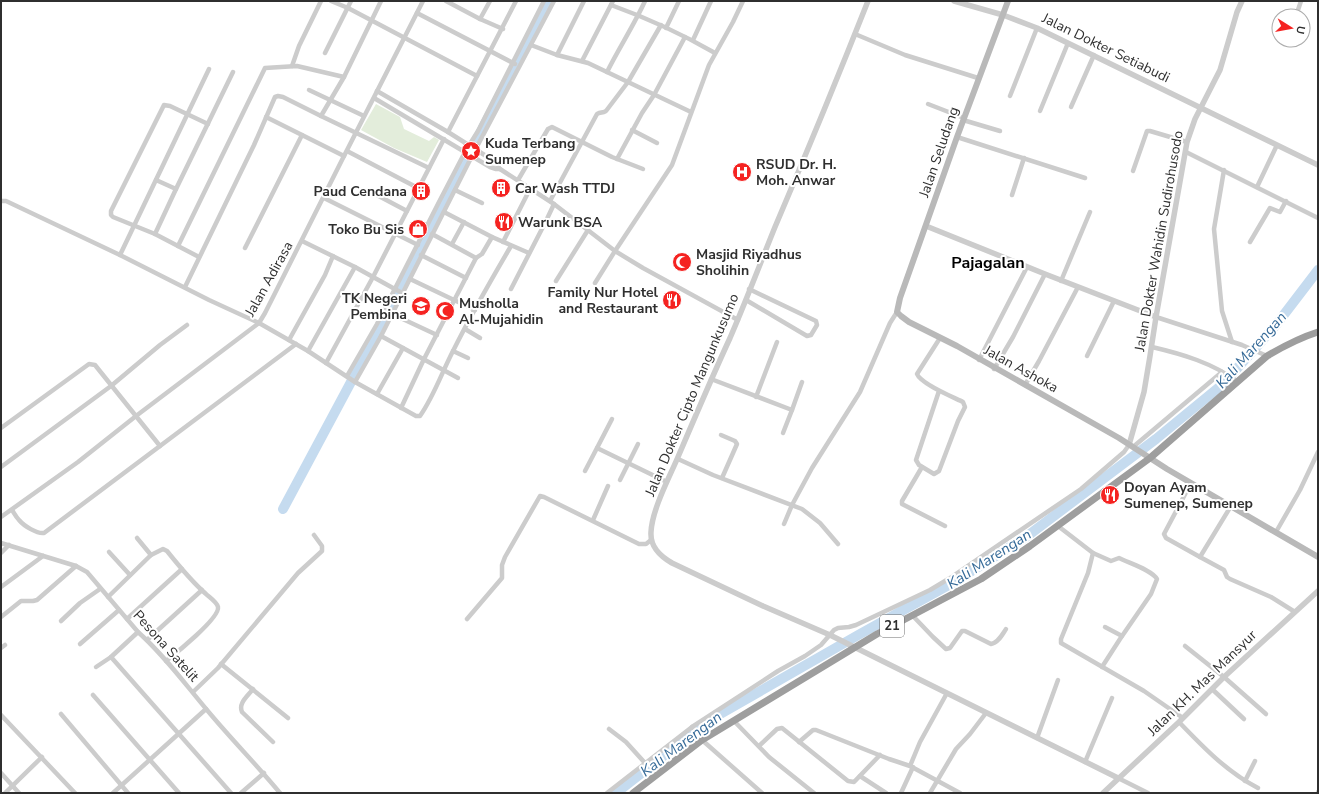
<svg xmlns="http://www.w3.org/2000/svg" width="1319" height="794" font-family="'Nunito Sans',sans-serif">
	<rect width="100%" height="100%" fill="#fff"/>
	<polygon fill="#e3eddb" points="376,104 400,117 404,129 429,141 434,137 439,140 427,162 394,148 361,130"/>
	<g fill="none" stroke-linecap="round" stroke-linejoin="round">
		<g stroke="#c5dbef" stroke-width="10">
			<polyline points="474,145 549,1"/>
			<polyline points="283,509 397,296 467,156"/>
			<polyline points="616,793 708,721 860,634 954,582 1026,537 1156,439 1223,384 1276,325 1318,270"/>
		</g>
		<g stroke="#ccc" stroke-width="4.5">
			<polyline points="331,1 348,8 477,76"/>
			<polyline points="381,1 344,77 321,116 429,168"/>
			<polyline points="446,1 480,19 503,29"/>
			<path d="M 611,5 C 647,18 682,34 715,53"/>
			<polyline points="417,13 515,64"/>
			<polyline points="1296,16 1301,1"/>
			<polyline points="480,19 490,1"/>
			<polyline points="666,28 679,1"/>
			<polyline points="855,34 905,55 978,78"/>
			<polyline points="693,40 711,1"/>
			<polyline points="531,45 557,55 588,63 691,112"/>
			<polyline points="325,53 351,1"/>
			<polyline points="557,55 584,1"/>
			<polyline points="582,61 613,1"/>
			<polyline points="292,66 299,46 321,1"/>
			<path d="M 607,72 C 619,48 634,25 645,1"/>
			<polyline points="309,90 364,116"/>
			<polyline points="377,91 448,132 494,161 500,169 554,204 615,251 643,268 738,320"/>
			<polyline points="1010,96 1037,28"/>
			<polyline points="374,98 490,167 496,169 500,169"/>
			<polyline points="928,104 964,118"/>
			<polyline points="1071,107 1094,55"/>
			<polyline points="1040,111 1068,43"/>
			<polyline points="266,117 302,135"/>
			<polyline points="963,120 1000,131"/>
			<polyline points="632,130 657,143"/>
			<polyline points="448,132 516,1"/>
			<polyline points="957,137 1085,178"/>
			<polyline points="347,151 418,188"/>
			<polyline points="1186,152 1318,218"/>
			<polyline points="617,159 642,113 654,95 685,37"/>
			<polyline points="1224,170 1214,229 1222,311 1232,342"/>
			<polyline points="1133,171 1147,131 1150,131 1187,142"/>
			<polyline points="156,180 176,189"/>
			<polyline points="518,180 548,129 552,127 612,157 643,169"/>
			<polyline points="1257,187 1277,145"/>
			<polyline points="455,190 482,203"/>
			<polyline points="373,193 407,211"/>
			<polyline points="1012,195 1024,158"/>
			<polyline points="324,198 418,245"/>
			<polyline points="1,201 6,201 120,255 209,300 259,323 308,351 355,382 381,336 472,156 554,1"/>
			<polyline points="550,201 597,114 599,113 604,112 606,111 628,82 661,25"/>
			<polyline points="444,212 492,237 529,253"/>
			<polyline points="155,234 113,217 111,215 111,211 164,105 170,106 208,124"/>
			<polyline points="432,234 476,258"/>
			<polyline points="302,241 355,267 402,293"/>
			<polyline points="503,242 530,189"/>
			<polyline points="1250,242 1270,208 1280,212 1286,201"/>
			<polyline points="452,244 464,222"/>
			<polyline points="178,246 265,68 297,66 344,77"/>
			<polyline points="245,248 302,135 344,156"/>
			<polyline points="120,255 209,69"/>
			<polyline points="421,255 466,278"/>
			<polyline points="199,257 155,234 176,189 233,72"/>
			<polyline points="410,279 475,310"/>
			<polyline points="556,281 588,230"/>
			<polyline points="1061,281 1090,212"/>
			<polyline points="595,283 615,251 672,165 709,65 733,22 743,1"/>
			<polyline points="185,287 254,145 275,97 278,96 283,97 321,116"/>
			<polyline points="511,289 546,221 554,204"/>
			<polyline points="746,300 807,336 811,335 817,325 816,321 749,289"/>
			<polyline points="392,314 437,335"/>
			<polyline points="1156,317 1242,345 1267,356"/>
			<polyline points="465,329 480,338"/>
			<polyline points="289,340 325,275 333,256"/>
			<path d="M 1152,347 C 1182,354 1213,363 1238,382"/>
			<polyline points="403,348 458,378"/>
			<polyline points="308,351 355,267"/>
			<polyline points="453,351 468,358"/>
			<polyline points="1087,356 1114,301"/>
			<polyline points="979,360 1027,267"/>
			<polyline points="326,363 373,277 444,139"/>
			<polyline points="994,369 1013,337 1045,274"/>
			<polyline points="347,376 377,324 439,202 465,152 478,131 544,1"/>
			<polyline points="711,379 792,410 802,382"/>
			<path d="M 355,382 L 416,416 L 420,416 C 434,396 442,372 453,351 C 471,315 491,280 511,246"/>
			<polyline points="1025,385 1039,361 1078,287"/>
			<path d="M 939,391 L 916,460 L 919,465 L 934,474 L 939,471 L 958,421 L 965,407 L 963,402 C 953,397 921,384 917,374 L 940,338"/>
			<polyline points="377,394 403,348 381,336"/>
			<polyline points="756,397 777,342"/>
			<polyline points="401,408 424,359 476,258 482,254 492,237"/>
			<polyline points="612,419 597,448 667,482"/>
			<polyline points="1,428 89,364 95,365 160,446"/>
			<polyline points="783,433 792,410"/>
			<polyline points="721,435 735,441 737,444 722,478"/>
			<polyline points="1133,447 1222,372"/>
			<polyline points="678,459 713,475 802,509 820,523 838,544"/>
			<polyline points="1,467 111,386 160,345 187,325"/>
			<polyline points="922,467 902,501 902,504 945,526"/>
			<polyline points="585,471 597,448"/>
			<polyline points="620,480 638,444"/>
			<polyline points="1191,483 1164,534 1166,538 1200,557"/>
			<polyline points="1231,506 1200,557 1224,570 1227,577 1230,579 1271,597 1295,612"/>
			<path d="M 12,510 C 14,513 16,517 19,520 C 24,526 37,534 44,533 L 296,344"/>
			<polyline points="1,517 78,462 136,416 259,323 265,313 344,156 423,1"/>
			<polyline points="593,520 608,486"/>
			<polyline points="784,524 792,505 812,468 860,392 890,323 897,312"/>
			<path d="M 1058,526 L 1093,553 L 1111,561 L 1119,558 C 1129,563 1152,570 1157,579 L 1151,594 L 1120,639 L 1102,667"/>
			<polyline points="1276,532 1300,490 1318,452"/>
			<polyline points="137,538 151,555"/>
			<path d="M 1,543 L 76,566 L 87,572 L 138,632 C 164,655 185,684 207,710 C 231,739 257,765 280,793"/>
			<polyline points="109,552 130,575"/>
			<polyline points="1,553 9,545"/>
			<polyline points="1093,553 1088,573 1061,639 1061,643 1144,691 1183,718"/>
			<polyline points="1,587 43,556"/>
			<path d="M 108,597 L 151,555 L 163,549 L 167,551 C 179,566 191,581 206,594 C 209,597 217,602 218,607 C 220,618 175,654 166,661"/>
			<path d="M 912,615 L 933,637 L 946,649 L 950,648 L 962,631 L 965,631 L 991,644 C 998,643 1002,635 1006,629"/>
			<polyline points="1,617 21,601 33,601 37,600 76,566"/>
			<polyline points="127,619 182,569"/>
			<polyline points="467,619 502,578 502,565 505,557 540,496 544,497 639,544 646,544 651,540"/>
			<polyline points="61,621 80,603 100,589"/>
			<polyline points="1105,627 1122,636"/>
			<polyline points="138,632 111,657 231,793"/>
			<polyline points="147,640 202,590"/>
			<polyline points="80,644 119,610"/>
			<polyline points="1185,646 1224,677 1266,714"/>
			<polyline points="1,648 5,645"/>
			<polyline points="221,664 288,718"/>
			<polyline points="96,667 111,657"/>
			<path d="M 253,689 C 248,696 238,703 242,712 L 273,742"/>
			<polyline points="1212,689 1244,719"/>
			<polyline points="193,692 218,668 298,573 322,551 322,546 314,535"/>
			<polyline points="93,695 179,793"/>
			<polyline points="61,714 128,793"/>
			<polyline points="1,715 75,793"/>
			<polyline points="734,721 769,757 814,793"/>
			<path d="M 1179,722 C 1203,747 1227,772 1258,788"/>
			<polyline points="692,727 702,740 762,793"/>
			<polyline points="609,729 626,742 645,763"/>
			<polyline points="1037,738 1058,680"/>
			<polyline points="799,742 813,730 816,730 889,759 910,766 960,793"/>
			<polyline points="759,746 777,729 782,728 848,781 854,782 880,755"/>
			<polyline points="1085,762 1112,698"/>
			<polyline points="910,766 920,742 947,693"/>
			<polyline points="1,773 19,793"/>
			<polyline points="860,776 886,793"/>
			<polyline points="1118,778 1148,793"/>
			<polyline points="1245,781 1255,761"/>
			<polyline points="5,793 42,757"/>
			<polyline points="113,793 206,709"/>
			<polyline points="241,793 264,773"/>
			<polyline points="607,793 692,727 778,671 805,656 821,645 834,630 838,628 849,627 856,625 930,590 950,578 1081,489 1124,452 1129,445"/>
			<polyline points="901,793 913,767"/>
			<polyline points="930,793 956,749 970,734 986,713"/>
			<polyline points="1318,793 1318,792"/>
		</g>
		<g stroke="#ccc" stroke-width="5.5">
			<path d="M 868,1 C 838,77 807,152 775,227 C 760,264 746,301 730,338 C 712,377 695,417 678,457 C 669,478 652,510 651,532 C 650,547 660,556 672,563 L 763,606 L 830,635 L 1118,778"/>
			<polyline points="954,1 1003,15 1037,28 1318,165"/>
			<polyline points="926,226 1045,274 1156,317"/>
			<polyline points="1129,445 1144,392 1150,356 1156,317 1187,142 1195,119 1220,70 1237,12 1242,1"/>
			<polyline points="1103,793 1179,722 1224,677 1318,591"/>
		</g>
		<polyline stroke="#b9b9b9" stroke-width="6" points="1008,1 957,137 900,298 897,312 901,316 909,322 957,346 1119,438 1167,469 1318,557"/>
		<path stroke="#9e9e9e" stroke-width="7" d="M 633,793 L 702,740 L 877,634 L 981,579 L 1030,546 L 1150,458 L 1267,356 C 1284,346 1299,338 1318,332"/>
	</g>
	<defs>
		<symbol id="sight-disc" viewBox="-11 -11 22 22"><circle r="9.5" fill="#f52321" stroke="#fff"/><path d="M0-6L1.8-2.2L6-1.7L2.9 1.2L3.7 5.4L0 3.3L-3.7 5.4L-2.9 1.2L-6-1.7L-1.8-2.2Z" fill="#fff"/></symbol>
		<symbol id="hospital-disc" viewBox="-11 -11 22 22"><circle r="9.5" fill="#f52321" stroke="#fff"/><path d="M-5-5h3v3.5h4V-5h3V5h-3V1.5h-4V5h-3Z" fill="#fff"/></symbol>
		<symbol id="building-disc" viewBox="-11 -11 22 22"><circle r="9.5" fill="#f52321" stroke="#fff"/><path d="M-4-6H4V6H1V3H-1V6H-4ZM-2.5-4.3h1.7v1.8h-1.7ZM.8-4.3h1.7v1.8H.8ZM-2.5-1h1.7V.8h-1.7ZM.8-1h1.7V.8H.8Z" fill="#fff"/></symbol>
		<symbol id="restaurant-disc" viewBox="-11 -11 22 22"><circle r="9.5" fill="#f52321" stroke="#fff"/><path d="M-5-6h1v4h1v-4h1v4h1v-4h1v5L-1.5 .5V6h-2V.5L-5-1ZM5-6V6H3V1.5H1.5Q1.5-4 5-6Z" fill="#fff"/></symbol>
		<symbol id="shop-disc" viewBox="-11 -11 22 22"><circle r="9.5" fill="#f52321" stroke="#fff"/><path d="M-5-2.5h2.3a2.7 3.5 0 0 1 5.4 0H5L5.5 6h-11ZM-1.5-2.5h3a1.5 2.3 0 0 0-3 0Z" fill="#fff"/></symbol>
		<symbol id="mosque-disc" viewBox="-11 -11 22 22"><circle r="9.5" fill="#f52321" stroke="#fff"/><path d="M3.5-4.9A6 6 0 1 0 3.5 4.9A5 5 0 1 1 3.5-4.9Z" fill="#fff"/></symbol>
		<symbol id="school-disc" viewBox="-11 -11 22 22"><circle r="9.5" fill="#f52321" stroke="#fff"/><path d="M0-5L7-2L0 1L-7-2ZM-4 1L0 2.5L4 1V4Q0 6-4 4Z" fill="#fff"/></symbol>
	</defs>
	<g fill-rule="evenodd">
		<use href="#sight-disc" x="460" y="140" width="22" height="22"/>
		<use href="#hospital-disc" x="731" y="161" width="22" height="22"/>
		<use href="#building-disc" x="490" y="177" width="22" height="22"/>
		<use href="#building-disc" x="410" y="180" width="22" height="22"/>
		<use href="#restaurant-disc" x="493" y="211" width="22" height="22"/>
		<use href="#shop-disc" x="407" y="218" width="22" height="22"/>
		<use href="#mosque-disc" x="671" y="251" width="22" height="22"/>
		<use href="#restaurant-disc" x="661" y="289" width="22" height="22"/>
		<use href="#school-disc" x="410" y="295" width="22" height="22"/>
		<use href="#mosque-disc" x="434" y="300" width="22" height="22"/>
		<use href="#restaurant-disc" x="1099" y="484" width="22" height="22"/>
	</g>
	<g text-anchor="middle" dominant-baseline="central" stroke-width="4" stroke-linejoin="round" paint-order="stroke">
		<rect fill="#fff" stroke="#6d6d6d" stroke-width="1" x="880" y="615" width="24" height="22" rx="3"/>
		<g font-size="13" font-weight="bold" fill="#2f2f2f">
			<text x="892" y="626">21</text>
		</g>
		<g font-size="14" fill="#2f2f2f" stroke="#fff">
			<text transform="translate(1106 48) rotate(26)">Jalan Dokter Setiabudi</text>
			<text transform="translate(939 152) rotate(-71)">Jalan Seludang</text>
			<text transform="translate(1159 241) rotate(-80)">Jalan Dokter Wahidin Sudirohusodo</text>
			<text transform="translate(269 279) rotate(-61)">Jalan Adirasa</text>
			<text transform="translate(1021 369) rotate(29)">Jalan Ashoka</text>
			<text transform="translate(692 395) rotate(-67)">Jalan Dokter Cipto Mangunkusumo</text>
			<text transform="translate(166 646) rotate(48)">Pesona Satelit</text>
			<text transform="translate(1202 683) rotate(-44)">Jalan KH. Mas Mansyur</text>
		</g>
		<g font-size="14" font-weight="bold" fill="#2f2f2f" stroke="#fff" text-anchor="start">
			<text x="485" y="143">Kuda Terbang<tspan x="485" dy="16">Sumenep</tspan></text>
			<text x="756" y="164">RSUD Dr. H.<tspan x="756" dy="16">Moh. Anwar</tspan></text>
			<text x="515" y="188">Car Wash TTDJ</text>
			<text x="407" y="191" text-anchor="end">Paud Cendana</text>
			<text x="518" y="222">Warunk BSA</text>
			<text x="404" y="229" text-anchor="end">Toko Bu Sis</text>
			<text x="696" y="254">Masjid Riyadhus<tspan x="696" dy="16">Sholihin</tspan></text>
			<text x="658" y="292" text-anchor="end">Family Nur Hotel<tspan x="658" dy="16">and Restaurant</tspan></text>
			<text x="407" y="298" text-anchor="end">TK Negeri<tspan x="407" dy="16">Pembina</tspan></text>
			<text x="459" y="303">Musholla<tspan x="459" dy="16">Al-Mujahidin</tspan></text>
			<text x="1124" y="487">Doyan Ayam<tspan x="1124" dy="16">Sumenep, Sumenep</tspan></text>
		</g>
		<g font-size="15" font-style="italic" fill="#356a98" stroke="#fff">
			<text transform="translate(1251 350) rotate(-48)">Kali Marengan</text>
			<text transform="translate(989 559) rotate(-33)">Kali Marengan</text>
			<text transform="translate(681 744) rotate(-37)">Kali Marengan</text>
		</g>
		<g font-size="16" font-weight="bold" fill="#000" stroke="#fff">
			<text x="988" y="263">Pajagalan</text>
		</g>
	</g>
	<rect width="1319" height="794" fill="none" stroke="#2f2f2f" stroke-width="4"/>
	<g transform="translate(1291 28) rotate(101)"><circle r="19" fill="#ffffff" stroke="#acacac"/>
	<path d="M0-3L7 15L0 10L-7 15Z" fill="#f52321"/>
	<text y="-6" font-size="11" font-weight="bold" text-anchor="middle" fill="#2f2f2f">U</text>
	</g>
</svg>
